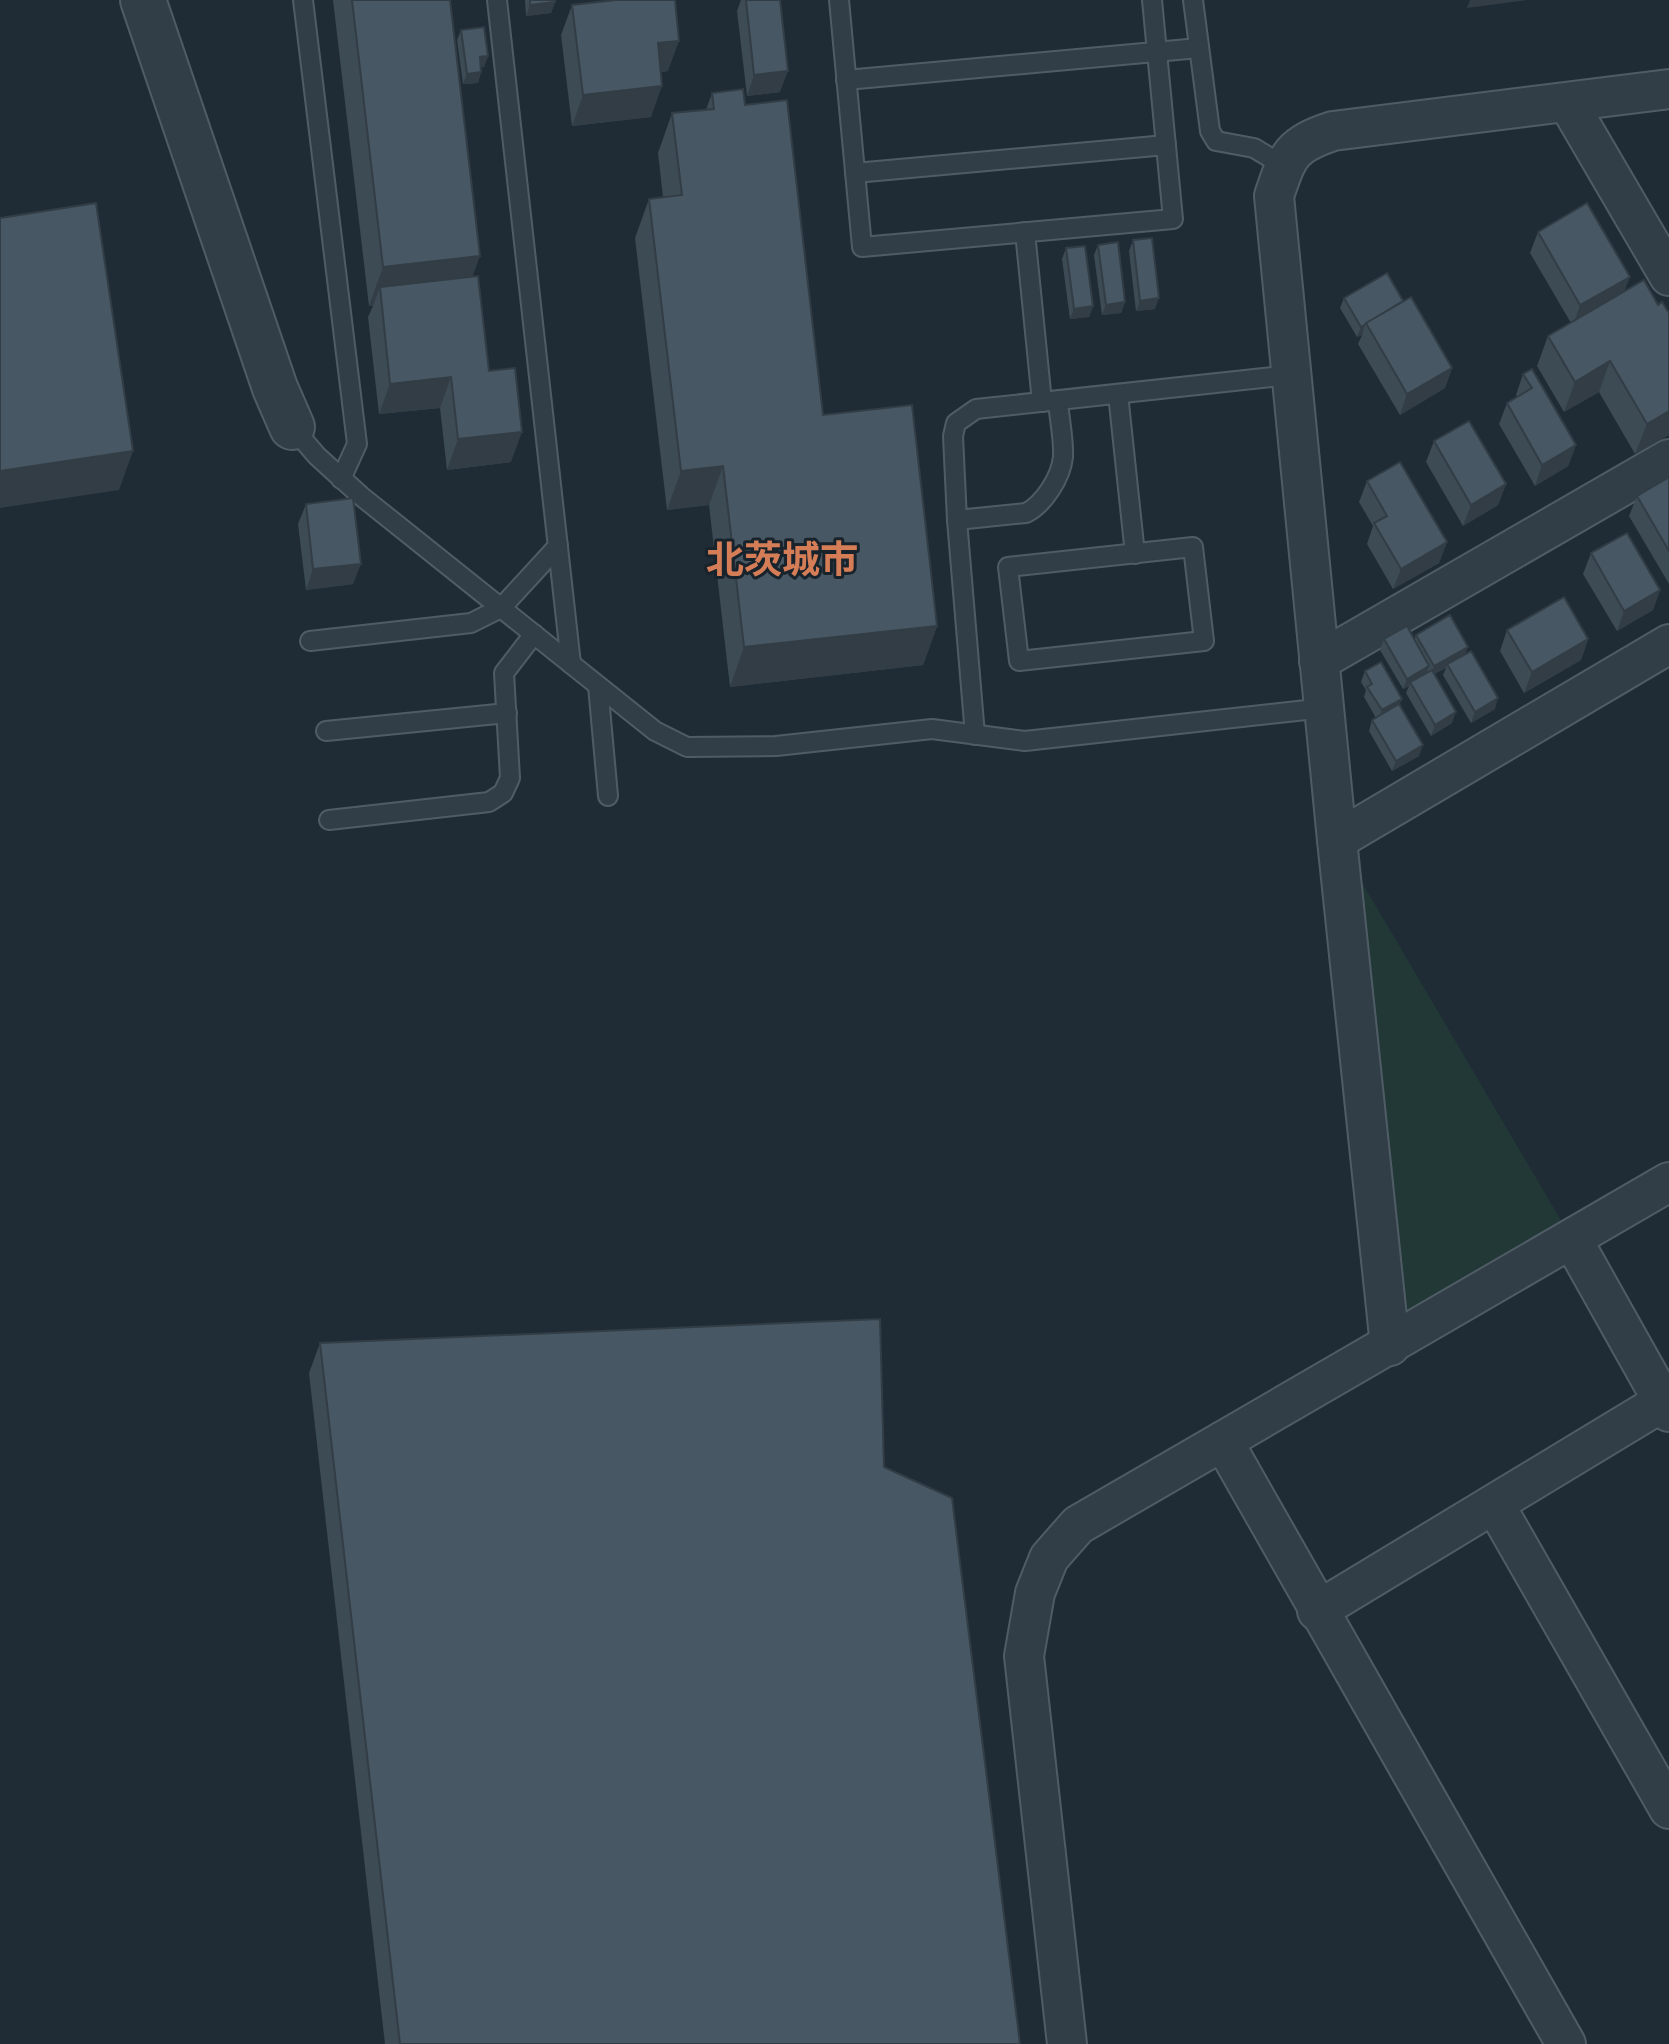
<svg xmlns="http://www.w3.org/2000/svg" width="1669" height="2044" font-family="Manrope,'Noto Sans JP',sans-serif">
	<rect width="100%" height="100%" fill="#1f2c36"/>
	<polygon fill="#213837" points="1337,840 1572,1239 1390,1346"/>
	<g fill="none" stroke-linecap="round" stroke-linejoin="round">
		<defs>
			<g id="service">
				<polyline points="303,0 357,444 341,479"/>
				<polyline points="497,0 571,664"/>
				<polyline points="839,0 862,247 1173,219 1152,0"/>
				<polyline points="1193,0 1210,131 1216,141 1254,148 1284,166"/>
				<polyline points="846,80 1199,48"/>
				<polyline points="855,173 1166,145"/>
				<polyline points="1025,232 1042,402"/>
				<polyline points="1118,394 1135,554"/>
				<path d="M 1058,400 C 1059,418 1064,439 1063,457 C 1061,477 1044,504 1026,513 L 957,520 L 953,436 L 956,423 L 976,409 L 1291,375"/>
				<polyline points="292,427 317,456 361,496 655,731 687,747 776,746 932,729 1025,741 1324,708"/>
				<polyline points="957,520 975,735"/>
				<polygon points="1193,547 1204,641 1019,661 1008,567"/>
				<polyline points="310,641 471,623 501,608 558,546"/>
				<polyline points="598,686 608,796"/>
				<polyline points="326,731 507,713"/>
				<polyline points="329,820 489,802 503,793 510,778 504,673 534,634"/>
			</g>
			<g id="minor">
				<polyline points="1568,103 1669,276"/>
				<polyline points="1319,661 1669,459"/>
				<polyline points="1337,840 1669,644"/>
				<polyline points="1572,1239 1669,1412"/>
				<path d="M 1390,1346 L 1337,840 L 1274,196 C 1288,154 1291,145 1333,131 L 1669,89"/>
				<polyline points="1223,1441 1566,2044"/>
				<polyline points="1495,1505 1669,1809"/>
				<polyline points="1317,1611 1669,1398"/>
				<polyline points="1067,2044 1024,1656 1035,1593 1049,1558 1078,1525 1669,1182"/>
			</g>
			<polyline id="tertiary" points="143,0 275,388 292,427"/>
		</defs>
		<use href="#service" stroke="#505c65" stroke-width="22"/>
		<use href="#minor" stroke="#505c65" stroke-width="42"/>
		<use href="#tertiary" stroke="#505c65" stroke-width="48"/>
		<use href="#service" stroke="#323e47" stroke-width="18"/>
		<use href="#minor" stroke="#323e47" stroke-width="38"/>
		<use href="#tertiary" stroke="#323e47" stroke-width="44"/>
	</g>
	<g fill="#3d4b55">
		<polygon points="333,0 450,0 472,276 489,371 511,462 447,470 440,408 379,414 368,317 373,306 369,306"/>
		<polygon points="525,0 555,0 555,2 551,13 526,16"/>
		<polygon points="741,0 780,0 780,92 747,96 737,11"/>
		<polygon points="572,5 668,71 661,72 651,117 572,126 561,35"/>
		<polygon points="461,30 488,56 484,67 481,67 481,72 478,83 463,84 457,40"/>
		<polygon points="712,93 745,105 823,415 937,626 923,665 730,687 709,505 667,510 635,238 649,199 663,197 658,153 672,113 706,110"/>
		<polygon points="1538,232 1624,292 1658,305 1669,313 1669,435 1635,454 1599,392 1564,412 1537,366 1548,336 1571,323 1530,253"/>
		<polygon points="1133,240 1155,309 1136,311 1129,251"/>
		<polygon points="1098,245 1125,302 1121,313 1102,315 1094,255"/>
		<polygon points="1066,248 1093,306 1089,317 1070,319 1062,259"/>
		<polygon points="1344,298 1403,301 1452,368 1445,388 1400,415 1358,344 1362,335 1357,337 1340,308"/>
		<polygon points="1523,374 1576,445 1568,466 1535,486 1499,424 1507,403 1517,397 1516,395"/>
		<polygon points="1434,441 1506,484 1498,505 1463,526 1426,462"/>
		<polygon points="1669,476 1669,584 1629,516 1637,496"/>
		<polygon points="1367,481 1447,542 1439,563 1393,589 1367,544 1373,526 1359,502"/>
		<polygon points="306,504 353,584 306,590 298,524"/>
		<polygon points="1591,553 1660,590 1653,610 1617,631 1583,574"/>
		<polygon points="1507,630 1588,639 1581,660 1524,693 1500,651"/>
		<polygon points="1416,635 1466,654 1495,709 1471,723 1443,675 1446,668 1434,674 1452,723 1431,736 1406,693 1409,686 1403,689 1380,650 1384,639 1414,640"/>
		<polygon points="1365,671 1400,705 1419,756 1392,771 1369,731 1372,720 1376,718 1364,697 1366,690 1361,682"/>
		<polygon points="320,1343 884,1467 1020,2044 385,2044 309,1373"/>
	</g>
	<g fill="#323d45">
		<polygon points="1470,0 1527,0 1467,8"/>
		<polygon points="555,2 551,13 526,16 530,5"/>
		<polygon points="679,41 668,71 647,74 658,43"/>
		<polygon points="488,56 484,67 476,68 480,57"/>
		<polygon points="788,71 780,92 747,96 754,75"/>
		<polygon points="481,72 478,83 463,84 467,74"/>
		<polygon points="662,86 651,117 572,126 583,95"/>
		<polygon points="480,256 466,295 380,287 373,306 369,306 383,267"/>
		<polygon points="1630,277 1622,298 1573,326 1580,305"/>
		<polygon points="1159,298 1155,309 1136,311 1140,301"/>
		<polygon points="1125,302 1121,313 1102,315 1106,305"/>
		<polygon points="1093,306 1089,317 1070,319 1074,309"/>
		<polygon points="1365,324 1362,335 1357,337 1361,327"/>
		<polygon points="1610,361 1599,392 1564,412 1575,382"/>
		<polygon points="1452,368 1445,388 1400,415 1407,394"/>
		<polygon points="451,377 440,408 379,414 390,384"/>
		<polygon points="1669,411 1669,435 1635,454 1647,424"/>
		<polygon points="522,432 511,462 447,470 458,439"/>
		<polygon points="1576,445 1568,466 1535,486 1542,465"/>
		<polygon points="133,451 119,490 0,508 0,471"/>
		<polygon points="723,466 709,505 667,510 681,471"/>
		<polygon points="1506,484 1498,505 1463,526 1471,505"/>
		<polygon points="1447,542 1439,563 1393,589 1401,569"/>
		<polygon points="361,564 353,584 306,590 313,569"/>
		<polygon points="1660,590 1653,610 1617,631 1624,611"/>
		<polygon points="937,626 923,665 730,687 744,647"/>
		<polygon points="1588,639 1581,660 1524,693 1532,672"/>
		<polygon points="1468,647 1464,657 1447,664 1446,668 1431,676 1434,666"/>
		<polygon points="1429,666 1425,677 1410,682 1409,686 1403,689 1407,679"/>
		<polygon points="1498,698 1495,709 1471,723 1475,712"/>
		<polygon points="1402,699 1398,709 1378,721 1382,710"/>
		<polygon points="1456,712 1452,723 1431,736 1435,725"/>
		<polygon points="1423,745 1419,756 1392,771 1396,761"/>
	</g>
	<g fill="#475763" stroke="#323d45" stroke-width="2">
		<polygon points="352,0 450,0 480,256 383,267"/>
		<polygon points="530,0 555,0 555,2 530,5"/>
		<polygon points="616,0 675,0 679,41 658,43 662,86 583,95 572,5"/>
		<polygon points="746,0 780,0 788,71 754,75"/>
		<polygon points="484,27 488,56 480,57 481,72 467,74 461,30"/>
		<polygon points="743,89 745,105 787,100 823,415 912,405 937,626 744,647 723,466 681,471 649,199 682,195 672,113 714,109 712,93"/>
		<polygon points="96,203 133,451 0,471 0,218"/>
		<polygon points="1587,203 1630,277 1580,305 1538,232"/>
		<polygon points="1152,238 1159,298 1140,301 1133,240"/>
		<polygon points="1118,242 1125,302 1106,305 1098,245"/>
		<polygon points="1085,246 1093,306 1074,309 1066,248"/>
		<polygon points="1387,273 1403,301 1361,327 1344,298"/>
		<polygon points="478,276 489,371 515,368 522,432 458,439 451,377 390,384 380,287"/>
		<polygon points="1644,280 1658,305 1662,302 1669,313 1669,411 1647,424 1610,361 1575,382 1548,336"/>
		<polygon points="1411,297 1452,368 1407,394 1366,323"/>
		<polygon points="1532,369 1576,445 1542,465 1507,403 1532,388 1523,374"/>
		<polygon points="1469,421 1506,484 1471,505 1434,441"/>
		<polygon points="1400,462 1447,542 1401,569 1374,523 1387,516 1367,481"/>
		<polygon points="1669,477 1669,551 1637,496"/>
		<polygon points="353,498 361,564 313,569 306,504"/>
		<polygon points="1627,533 1660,590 1624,611 1591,553"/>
		<polygon points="1564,597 1588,639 1532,672 1507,630"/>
		<polygon points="1450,615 1468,647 1434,666 1416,635"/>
		<polygon points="1407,626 1429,666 1407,679 1384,639"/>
		<polygon points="1471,651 1498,698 1475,712 1447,664"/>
		<polygon points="1381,662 1402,699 1382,710 1367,687 1372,684 1365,671"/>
		<polygon points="1432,670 1456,712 1435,725 1410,682"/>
		<polygon points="1399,704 1423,745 1396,761 1372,720"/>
		<polygon points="880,1319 884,1467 952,1498 1020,2044 400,2044 320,1343"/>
	</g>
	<g text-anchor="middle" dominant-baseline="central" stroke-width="6" stroke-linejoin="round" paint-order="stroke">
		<g font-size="38" font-weight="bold" fill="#d47d57" stroke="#18232b">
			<text x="782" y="558">北茨城市</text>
		</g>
	</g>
</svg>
